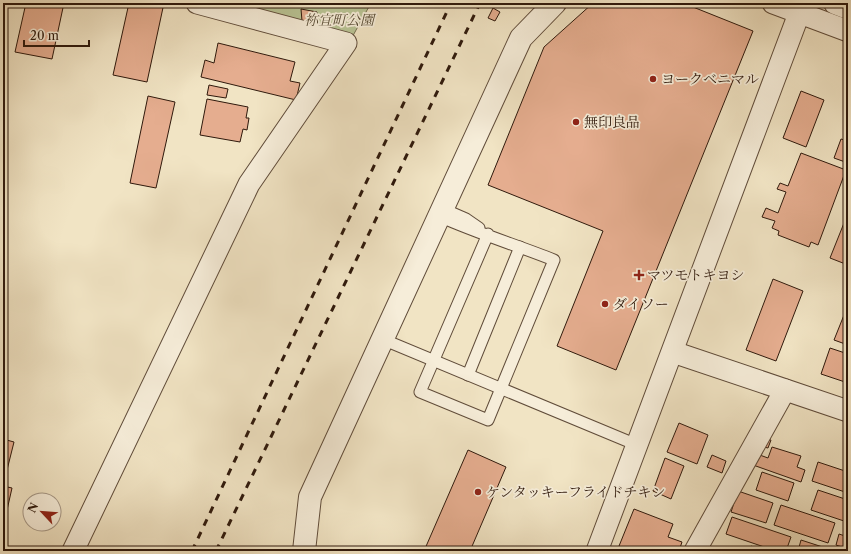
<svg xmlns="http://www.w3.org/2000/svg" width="851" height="554" font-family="'Libre Caslon Text','Noto Serif JP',serif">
	<rect width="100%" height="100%" fill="#f1e4c4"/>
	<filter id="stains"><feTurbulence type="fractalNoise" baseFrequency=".005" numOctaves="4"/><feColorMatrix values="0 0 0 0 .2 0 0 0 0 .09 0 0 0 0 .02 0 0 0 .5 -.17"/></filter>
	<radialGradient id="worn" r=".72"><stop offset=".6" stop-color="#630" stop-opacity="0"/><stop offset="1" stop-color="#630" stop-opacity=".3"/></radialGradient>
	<polygon fill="#b9c495" stroke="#746e50" points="212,3 371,3 350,41"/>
	<g fill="#e5ad8f" stroke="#2f190c">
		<polygon points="26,3 64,3 52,59 15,52"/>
		<polygon points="129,3 164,3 147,82 113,75"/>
		<polygon points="491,3 501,3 499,7"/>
		<polygon points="593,3 683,3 753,31 616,370 557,346 603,231 488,185 544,47"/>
		<polygon points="493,8 500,12 495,21 488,18"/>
		<polygon points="301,9 317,12 315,23 302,21"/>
		<polygon points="218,43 295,62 290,81 300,83 296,100 201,77 205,60 214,63"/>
		<polygon points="209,85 228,89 226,98 207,95"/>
		<polygon points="801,91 824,100 806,147 783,138"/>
		<polygon points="148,96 175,102 156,188 130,183"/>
		<polygon points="207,99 248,107 246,118 249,118 247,130 243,129 240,142 200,135"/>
		<polygon points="848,122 848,136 844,134"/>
		<polygon points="841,139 848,141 848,163 834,158"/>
		<polygon points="801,153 846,170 818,245 811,242 809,247 778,235 779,231 772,228 775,221 762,217 766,208 778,213 786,192 777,189 780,183 788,186"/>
		<polygon points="848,213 848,265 830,258"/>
		<polygon points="773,279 803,291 776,361 746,350"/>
		<polygon points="848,305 848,345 834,340"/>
		<polygon points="830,348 848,354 848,383 821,374"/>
		<polygon points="679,423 708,435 697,464 667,452"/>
		<polygon points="3,439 14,442 6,474 3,474"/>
		<polygon points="767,439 771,440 768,448 764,447"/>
		<polygon points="772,447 801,456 797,467 805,470 801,482 753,465 757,454 768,458"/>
		<polygon points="468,450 506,467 470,551 424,551"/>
		<polygon points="712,455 726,461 722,473 707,467"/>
		<polygon points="665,458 684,466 671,499 653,491"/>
		<polygon points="818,462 848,472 848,493 812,481"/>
		<polygon points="762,472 794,483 788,501 756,490"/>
		<polygon points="3,486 12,488 5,519 3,519"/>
		<polygon points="818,490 848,500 848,510 844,521 811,510"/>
		<polygon points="738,491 773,503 766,523 731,512"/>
		<polygon points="781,505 835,523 828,543 774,525"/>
		<polygon points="634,509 673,524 668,537 682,542 679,551 617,551"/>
		<polygon points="732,517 791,537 786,551 776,551 726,534"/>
		<polygon points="839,534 848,537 848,549 836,545"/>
		<polygon points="801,540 835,551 798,551"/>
		<polygon points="751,546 760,550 760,551 750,550"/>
	</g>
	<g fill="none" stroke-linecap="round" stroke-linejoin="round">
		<defs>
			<g id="service">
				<polyline points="443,209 466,219 479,228"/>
				<path d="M 439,216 C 477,233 516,245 554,260 L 488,420 L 420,392 L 488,234"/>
				<polyline points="382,339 637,445"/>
				<polyline points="468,375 520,247"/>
			</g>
			<g id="minor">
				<polyline points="773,3 848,31"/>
				<polyline points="673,352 848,411"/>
				<polyline points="73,551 249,184 346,43 197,3"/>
				<polyline points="597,551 803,3"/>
				<polyline points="695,551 785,390"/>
			</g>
			<g id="tertiary">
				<polyline points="835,3 848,8"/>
				<polyline points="304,551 310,497 521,38 555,3"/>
			</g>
		</defs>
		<use href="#service" stroke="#604c3a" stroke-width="13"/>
		<use href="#minor" stroke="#604c3a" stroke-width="23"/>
		<use href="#tertiary" stroke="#604c3a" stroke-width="24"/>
		<use href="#service" stroke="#f6edd9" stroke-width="11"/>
		<use href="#minor" stroke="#f6edd9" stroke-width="21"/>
		<use href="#tertiary" stroke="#f6edd9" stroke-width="22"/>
		<g stroke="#2f190c" stroke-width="3" stroke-dasharray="7 7" stroke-linecap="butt">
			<polyline points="192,551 451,3"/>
			<polyline points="216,551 480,3"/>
		</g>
	</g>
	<g fill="#8f2418" stroke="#f6edd9" stroke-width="1.5">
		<circle cx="653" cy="79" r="4"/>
		<circle cx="576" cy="122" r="4"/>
		<path d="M637 269h4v4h4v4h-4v4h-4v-4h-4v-4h4z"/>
		<circle cx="605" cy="304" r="4"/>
		<circle cx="478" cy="492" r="4"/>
	</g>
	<g text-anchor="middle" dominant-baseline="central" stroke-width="3.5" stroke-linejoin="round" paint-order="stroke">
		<g font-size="14" font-style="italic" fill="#584c35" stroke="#f6edd9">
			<text x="339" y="20">祢宜町公園</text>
		</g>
		<g font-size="14" fill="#2f190c" stroke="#f6edd9" text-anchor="start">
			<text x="661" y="79">ヨークベニマル</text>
			<text x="584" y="122">無印良品</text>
			<text x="647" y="275">マツモトキヨシ</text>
			<text x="613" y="304">ダイソー</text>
			<text x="486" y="492">ケンタッキーフライドチキン</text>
		</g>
	</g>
	<rect width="851" height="554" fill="none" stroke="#f1e4c4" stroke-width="16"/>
	<rect x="4" y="4" width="843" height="546" fill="none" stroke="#2f190c" stroke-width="2"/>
	<rect x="8" y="8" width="835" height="538" fill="none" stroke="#2f190c"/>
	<g transform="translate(42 512) rotate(296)"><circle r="19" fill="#f6edd9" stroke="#a69887"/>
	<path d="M0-3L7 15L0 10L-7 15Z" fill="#8f2418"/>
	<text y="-6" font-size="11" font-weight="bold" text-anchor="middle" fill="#2f190c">N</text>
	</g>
	<path d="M24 40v6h65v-6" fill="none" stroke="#2f190c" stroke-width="2"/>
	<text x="30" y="40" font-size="12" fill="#2f190c" stroke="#f6edd9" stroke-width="3" paint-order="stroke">20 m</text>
	<rect width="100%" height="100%" filter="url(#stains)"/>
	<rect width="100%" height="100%" fill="url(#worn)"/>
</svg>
